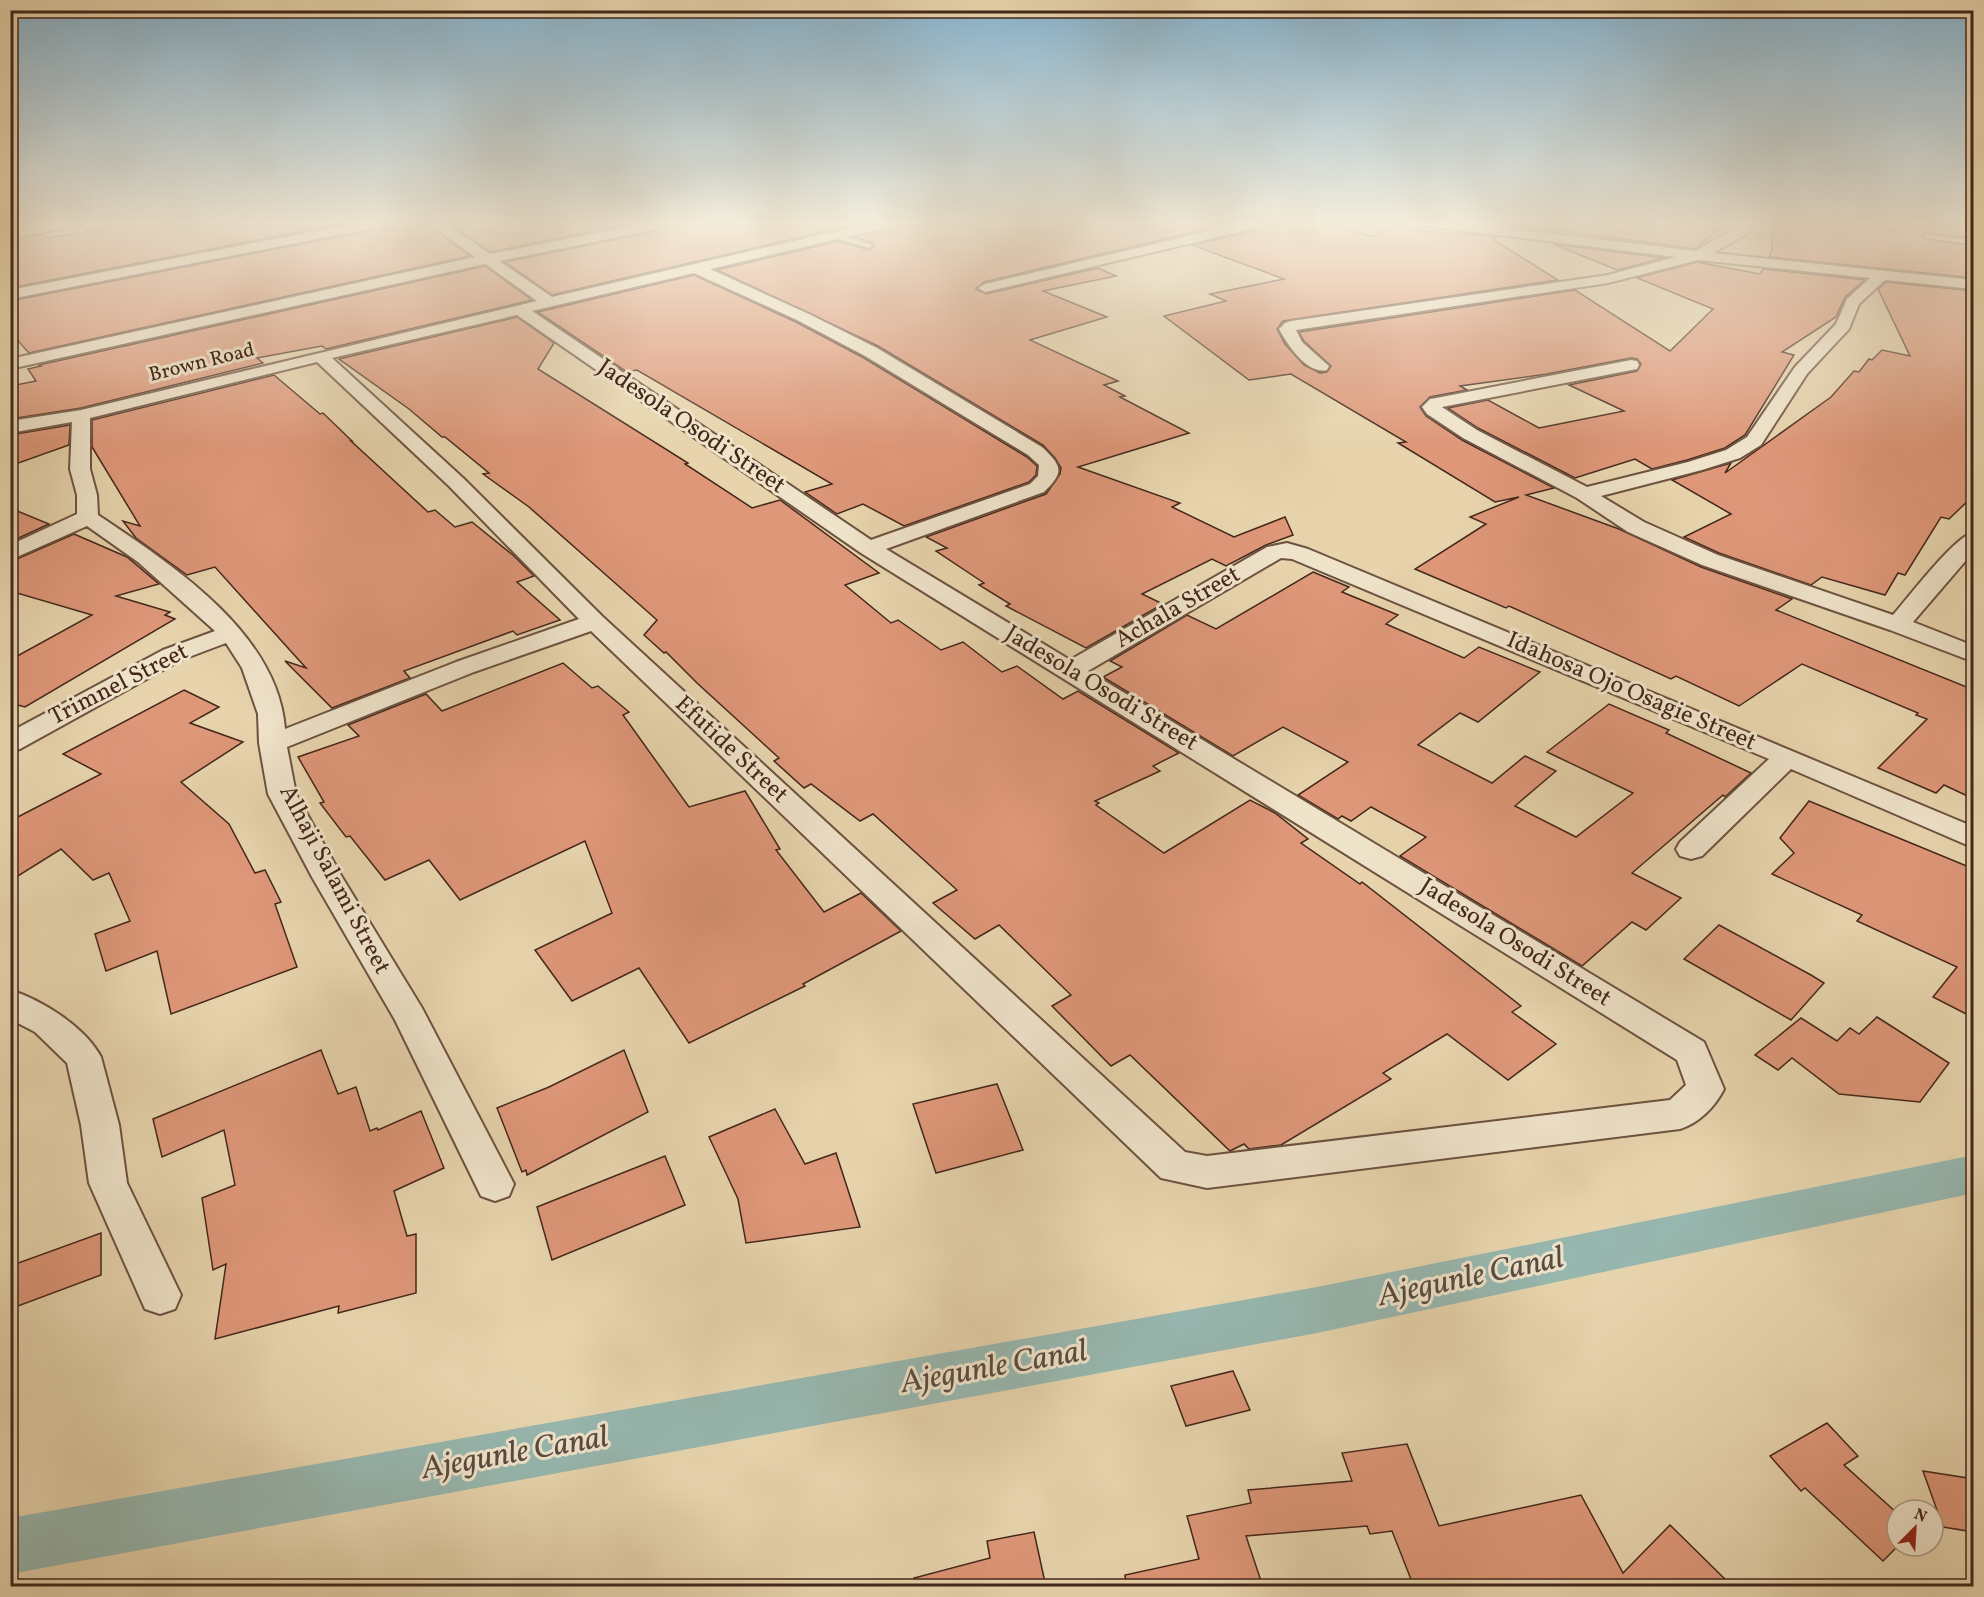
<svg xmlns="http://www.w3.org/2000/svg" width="1984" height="1597" font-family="Vollkorn,serif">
	<rect width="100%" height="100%" fill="#e7d4ad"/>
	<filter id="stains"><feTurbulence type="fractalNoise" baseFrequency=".00333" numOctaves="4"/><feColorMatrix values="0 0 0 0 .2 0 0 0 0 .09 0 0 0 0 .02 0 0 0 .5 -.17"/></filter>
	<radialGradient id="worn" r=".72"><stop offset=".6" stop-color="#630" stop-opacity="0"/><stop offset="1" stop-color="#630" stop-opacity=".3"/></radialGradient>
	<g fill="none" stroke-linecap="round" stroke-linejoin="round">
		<polygon fill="#97b7af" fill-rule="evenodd" points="1974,1155 1974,1193 1317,1333 10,1574 10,1518 1317,1287"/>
	</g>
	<g fill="#de9779" stroke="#44271b" stroke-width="1.5">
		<polygon points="145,222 351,222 10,288 10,240 43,234 47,238"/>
		<polygon points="402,222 425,222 470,256 29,353 10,332 10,301 383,228"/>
		<polygon points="447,222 640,222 490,252"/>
		<polygon points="657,222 866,222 552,295 505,262 652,232 661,227"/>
		<polygon points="902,222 1097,222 1107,229 1113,225 1111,222 1207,222 1207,229 984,282 976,289 986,294 1098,268 1116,276 1043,291 1107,317 1030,340 1118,381 1104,385 1125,396 1120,397 1189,433 1078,467 1180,503 1172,507 1234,537 1285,517 1293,535 1266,545 1226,566 1212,559 1142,594 1163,604 1086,648 1006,606 1010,604 979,585 984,583 936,551 947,548 926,537 1046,494 1060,474 1061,468 1055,458 1043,445 878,346 717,270 839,241 870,250 874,246 873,243 854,237 894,228"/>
		<polygon points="1293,222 1323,222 1373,237 1391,226 1451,234 1454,232 1496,237 1494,240 1558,280 1283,321 1277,329 1285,344 1304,365 1320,373 1327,372 1331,366 1304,341 1299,332 1575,290 1670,351 1713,309 1637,278 1697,262 1760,274 1763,269 1865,280 1845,297 1836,317 1782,352 1794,355 1745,435 1725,448 1687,460 1652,469 1635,459 1575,478 1478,428 1448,408 1488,400 1539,428 1624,411 1569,385 1637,371 1641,364 1637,359 1631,358 1547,374 1460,386 1467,390 1430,397 1420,407 1426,416 1462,440 1554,488 1526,495 1619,529 1701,567 1792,599 1776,610 1974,690 1974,799 1944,785 1936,793 1878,768 1927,719 1916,715 1918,713 1802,664 1739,706 1676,676 1671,679 1509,606 1506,608 1415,569 1486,524 1470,517 1519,497 1495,502 1398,443 1406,442 1291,374 1249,380 1164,316 1226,301 1210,294 1284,279 1192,245"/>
		<polygon points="1476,222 1727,222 1696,249 1503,223"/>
		<polygon points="1772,222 1835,222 1895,230 1891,222 1974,222 1974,238 1926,233 1922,238 1974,246 1974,253 1971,253 1974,278 1769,257 1772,250"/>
		<polygon points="1553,244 1664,258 1617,270"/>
		<polygon points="485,266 532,300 326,349 322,346 257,358 263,363 81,408 10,419 10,386 36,381 28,369 41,366 39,365"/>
		<polygon points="694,275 796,322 864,358 1027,457 1037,466 1036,475 1029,482 904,526 863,504 837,514 805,492 832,484 637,370 627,372 538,312"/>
		<polygon points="1886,282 1974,291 1974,495 1949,519 1941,517 1905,575 1898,573 1885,595 1822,577 1811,585 1719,553 1684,537 1731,514 1672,480 1731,463 1725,473 1831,397 1854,371 1859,372 1869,359 1872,360 1882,350 1910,356 1878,289"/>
		<polygon points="517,317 554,343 538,369 688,463 685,464 752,508 780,500 879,573 845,585 891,623 898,620 941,650 963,642 1002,672 1017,666 1063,699 1078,691 1179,753 1153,766 1160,771 1095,801 1099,803 1096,805 1164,853 1250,800 1275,813 1308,839 1301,843 1360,884 1362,882 1521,1006 1512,1012 1556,1044 1508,1080 1447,1034 1383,1073 1391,1079 1281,1145 1249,1149 1244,1144 1230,1151 1130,1055 1111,1066 1052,1006 1071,995 999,925 975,939 933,903 957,890 873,814 860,821 811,784 804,788 774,761 779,758 697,683 666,652 664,653 644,635 657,620 529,507 483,474 489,473 445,437 442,437 409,409 339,359"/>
		<polygon points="274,375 320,414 323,413 352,441 351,441 428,512 435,510 455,527 472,522 514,556 534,576 517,582 560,620 517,635 513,631 404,671 410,678 332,708 285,661 306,668 215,567 187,575 136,538 123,521 140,526 92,447 92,420"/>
		<polygon points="70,425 69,445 10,466 10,435"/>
		<polygon points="10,508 49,524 10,542"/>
		<polygon points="74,534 127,557 159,584 116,596 170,612 165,615 175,619 25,707 10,703 10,660 92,615 10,591 10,562"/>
		<polygon points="1313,572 1349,587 1342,592 1398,615 1386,624 1464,658 1479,647 1540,672 1478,722 1460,713 1418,745 1492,783 1525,756 1556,771 1515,806 1576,837 1633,793 1547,752 1609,704 1669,730 1666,733 1751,773 1725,797 1723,795 1632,873 1681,898 1646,930 1632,922 1582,966 1400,856 1426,837 1371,807 1351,821 1342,816 1338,819 1298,795 1348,762 1283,727 1233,756 1103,677 1122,667 1110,661 1187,615 1216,629"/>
		<polygon points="563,663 592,688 598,686 629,712 623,715 689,807 745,791 780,849 776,850 824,912 861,893 901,931 803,984 805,986 689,1043 639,968 572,1001 535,950 612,913 585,841 460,900 429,860 385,880 350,836 346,837 320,803 324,802 298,757 359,736 348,725 426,694 442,711"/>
		<polygon points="184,690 219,707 190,723 243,742 181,782 229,824 255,873 265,870 281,902 275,904 297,967 171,1014 157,951 106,971 95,934 130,921 109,873 93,880 61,849 10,881 10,821 101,774 63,754"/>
		<polygon points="1809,801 1974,869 1974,1018 1933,997 1957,967 1857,921 1862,915 1772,874 1794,853 1780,838"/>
		<polygon points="1719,925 1811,975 1824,983 1791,1020 1684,959"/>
		<polygon points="1877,1017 1949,1063 1920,1102 1839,1094 1792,1058 1778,1070 1755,1055 1801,1018 1837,1041 1850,1028 1859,1034"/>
		<polygon points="321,1050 338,1094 356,1087 370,1131 377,1128 378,1130 421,1111 444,1168 394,1191 407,1236 416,1234 416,1293 338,1313 339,1306 215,1339 226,1264 213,1270 202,1198 235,1185 224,1130 162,1157 153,1119"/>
		<polygon points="624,1050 648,1112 527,1175 526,1170 522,1172 497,1108 549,1087"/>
		<polygon points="997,1084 1023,1150 936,1173 913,1104"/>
		<polygon points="775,1109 805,1164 836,1153 860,1227 746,1243 738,1199 709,1137"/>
		<polygon points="665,1156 685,1205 552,1260 537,1207"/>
		<polygon points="101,1233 101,1275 10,1309 10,1266"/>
		<polygon points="1233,1371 1250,1410 1186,1426 1171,1386"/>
		<polygon points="1827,1423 1858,1456 1844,1465 1897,1513 1898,1546 1883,1561 1805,1488 1801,1491 1770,1456"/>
		<polygon points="1407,1444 1439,1526 1581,1495 1623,1573 1670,1525 1733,1587 1414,1587 1392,1531 1370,1534 1367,1526 1246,1536 1263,1587 1126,1587 1125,1575 1199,1559 1187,1516 1251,1503 1248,1490 1352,1481 1342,1453"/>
		<polygon points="1923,1471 1974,1479 1974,1532 1943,1527"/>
		<polygon points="1034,1532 1046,1587 915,1587 914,1578 990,1558 987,1541"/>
	</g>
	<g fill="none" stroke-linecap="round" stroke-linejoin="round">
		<defs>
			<g id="lane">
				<polygon points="1099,222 1107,222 1111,225 1108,227"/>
				<polygon points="835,234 871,245 872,246 869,248 833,237"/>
				<polygon points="1926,235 1974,240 1974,244 1924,238"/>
			</g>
			<g id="street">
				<polygon points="56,222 85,222 78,226 10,238 10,230"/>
				<polygon points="363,222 390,222 383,226 10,299 10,290"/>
				<path d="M 427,222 L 443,222 L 490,254 L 652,222 L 659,226 L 652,230 L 499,261 L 552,297 L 876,222 L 900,222 L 893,226 L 710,269 L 809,314 L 877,348 L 1042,447 C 1062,466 1065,472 1044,492 L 886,549 L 1070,660 L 1267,547 L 1287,543 L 1308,549 L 1974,827 L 1974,848 L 1791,769 L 1702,856 L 1691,859 L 1680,856 L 1676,849 L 1680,842 L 1769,759 L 1292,559 L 1281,558 L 1088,671 L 1704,1042 L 1724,1089 C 1715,1107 1699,1123 1680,1129 L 1207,1188 L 1161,1178 L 591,631 L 474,672 L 287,747 L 296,794 L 342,877 L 422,1008 L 514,1184 L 509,1196 L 495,1201 L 481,1196 L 395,1020 L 312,877 L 268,794 L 259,743 L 258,714 L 242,668 L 226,643 L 181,660 L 20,749 L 10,751 L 10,732 L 163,650 L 215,631 L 138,562 L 87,526 L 10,560 L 10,545 L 77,514 L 77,495 L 70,469 L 72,422 L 10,433 L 10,421 L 81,410 L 537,301 L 485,264 L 10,369 L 10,359 L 475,257 ZM 694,273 L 797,320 L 865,356 L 1028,455 L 1039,465 L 1038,476 L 1030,484 L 871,540 L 532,311 ZM 517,315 L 861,553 L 1677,1060 L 1686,1085 L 1670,1100 L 1207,1156 L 1185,1152 L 603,617 L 463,478 L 332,358 ZM 317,362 L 449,486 L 579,619 L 456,662 L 285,729 C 278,633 171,564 98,515 L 97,495 L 90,469 L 90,418 Z"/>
				<polygon points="1247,222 1271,222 1264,226 985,292 978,288 985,284"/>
				<path d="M 1418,222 L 1457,222 L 1696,251 L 1745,222 L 1760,222 L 1745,235 L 1713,253 L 1974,280 L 1974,289 L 1885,280 L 1859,304 L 1849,329 L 1807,374 L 1761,445 L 1740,458 L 1702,470 L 1601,496 L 1644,522 L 1718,555 L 1893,615 C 1909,597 1954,537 1974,532 L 1974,551 L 1913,622 L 1974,646 L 1974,662 L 1890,630 L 1702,565 L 1628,532 L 1577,498 L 1463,438 L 1427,414 L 1422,407 L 1430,399 L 1436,398 L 1631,360 L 1637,361 L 1639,365 L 1637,369 L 1442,407 L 1477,430 L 1587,487 L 1688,462 L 1726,450 L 1747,437 L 1795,367 L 1836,324 L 1847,299 L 1870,278 L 1698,260 L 1608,283 L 1296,330 L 1302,342 L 1329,366 L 1327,370 C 1307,375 1287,344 1279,329 L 1285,323 L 1291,321 L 1608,275 L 1676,257 L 1425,226 Z"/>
				<path d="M 10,990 C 42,1000 85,1027 101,1057 L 119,1125 L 127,1183 L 181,1295 L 175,1309 L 160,1314 L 145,1309 L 89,1183 L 81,1125 L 67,1063 L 35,1032 L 10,1019 Z"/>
			</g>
		</defs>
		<use href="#lane" stroke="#6d5240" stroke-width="2"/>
		<use href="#street" stroke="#6d5240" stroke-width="4"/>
		<use href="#lane" fill="#efe3ca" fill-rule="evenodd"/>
		<use href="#street" fill="#efe3ca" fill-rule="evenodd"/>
	</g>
	<linearGradient id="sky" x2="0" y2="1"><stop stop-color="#87b5d1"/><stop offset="0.5" stop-color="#f4ecda"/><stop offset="1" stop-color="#f4ecda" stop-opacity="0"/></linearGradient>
	<rect width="1984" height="446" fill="url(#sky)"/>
	<g text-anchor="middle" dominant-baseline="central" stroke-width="6" stroke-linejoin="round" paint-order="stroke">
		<g font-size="20" fill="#44271b" stroke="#efe3ca">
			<text transform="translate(202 363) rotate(-14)">Brown Road</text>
		</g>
		<g font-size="24" fill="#44271b" stroke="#efe3ca">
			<text transform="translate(691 427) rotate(34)">Jadesola Osodi Street</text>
			<text transform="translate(1178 608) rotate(-30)">Achala Street</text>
			<text transform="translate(119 685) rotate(-27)">Trimnel Street</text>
			<text transform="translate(1101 689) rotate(31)">Jadesola Osodi Street</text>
			<text transform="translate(1631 692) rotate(23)">Idahosa Ojo Osagie Street</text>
			<text transform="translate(731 750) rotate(43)">Efutide Street</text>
			<text transform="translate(334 880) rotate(62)">Alhaji Salami Street</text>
			<text transform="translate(1515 943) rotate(32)">Jadesola Osodi Street</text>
		</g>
		<g font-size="32" font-style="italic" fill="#594b40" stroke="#efe3ca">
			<text transform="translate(1471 1278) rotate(-12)">Ajegunle Canal</text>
			<text transform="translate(994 1368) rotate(-10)">Ajegunle Canal</text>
			<text transform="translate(515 1454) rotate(-10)">Ajegunle Canal</text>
		</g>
	</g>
	<rect width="1984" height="1597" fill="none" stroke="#e7d4ad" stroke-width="36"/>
	<rect x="12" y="12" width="1960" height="1573" fill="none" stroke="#44271b" stroke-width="3"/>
	<rect x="18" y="18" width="1948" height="1561" fill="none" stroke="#44271b" stroke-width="1.5"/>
	<g transform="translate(1915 1528) rotate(24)"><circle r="28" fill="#efe3ca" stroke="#ab9884" stroke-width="1.5"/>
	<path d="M0-4.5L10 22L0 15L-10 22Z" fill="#8f2418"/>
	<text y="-9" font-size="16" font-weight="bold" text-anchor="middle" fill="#44271b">N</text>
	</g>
	<rect width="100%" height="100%" filter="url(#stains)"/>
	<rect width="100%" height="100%" fill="url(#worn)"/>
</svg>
